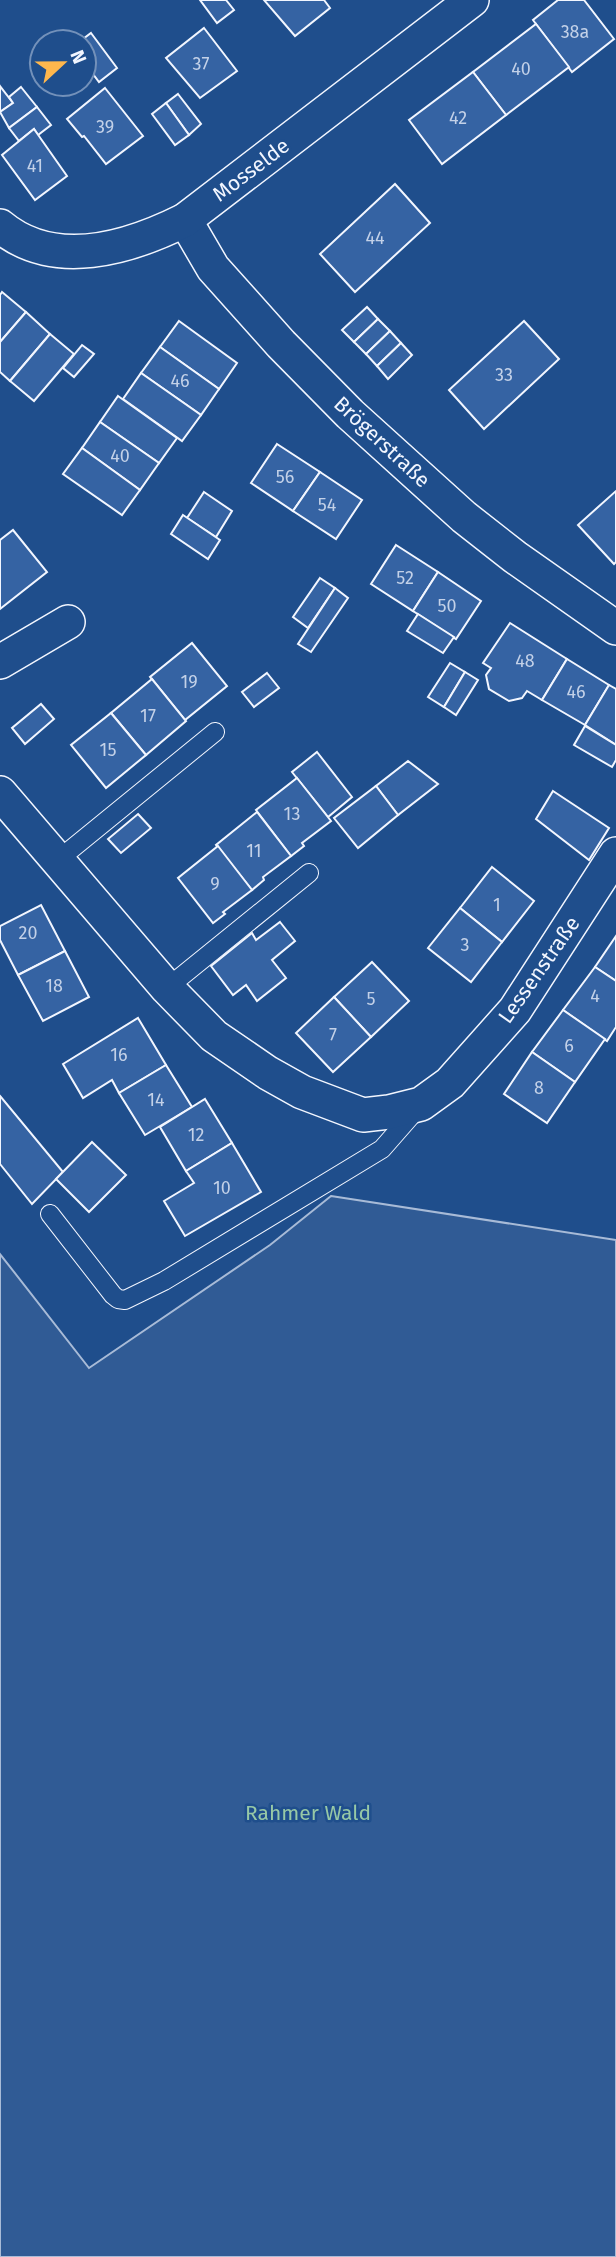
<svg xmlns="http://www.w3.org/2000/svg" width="616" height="2257" font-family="'Fira Sans',sans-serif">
	<rect width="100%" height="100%" fill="#1f4e8c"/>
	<polygon fill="#305b95" stroke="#a8bbd7" stroke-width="2" points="331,1196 616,1240 616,2257 0,2257 0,1254 89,1368 270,1245"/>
	<g fill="#3563a3" stroke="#f2f6ff" stroke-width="2">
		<polygon points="200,0 226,0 234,10 217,23"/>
		<polygon points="264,0 324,0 330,8 295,36"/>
		<polygon points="558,0 584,0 614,39 572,72 533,20"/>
		<polygon points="536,24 569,67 506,115 473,72"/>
		<polygon points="204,28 237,71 200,98 166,58"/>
		<polygon points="91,33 117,68 99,82 84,62 84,42 79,42"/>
		<polygon points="473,72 506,115 442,164 409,120"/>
		<polygon points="0,86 13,103 0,112"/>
		<polygon points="21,87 37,107 9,128 0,112 13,103 9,97"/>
		<polygon points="105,88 143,136 106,164 84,136 82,137 67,119"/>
		<polygon points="178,94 201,124 189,135 166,103"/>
		<polygon points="166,103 189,135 175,145 152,114"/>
		<polygon points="37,107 51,125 38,135 34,129 19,141 9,128"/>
		<polygon points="34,129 67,176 35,200 2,155"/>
		<polygon points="395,184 430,223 355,292 320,254"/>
		<polygon points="2,292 26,312 0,342 0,295"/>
		<polygon points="367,307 378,319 354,342 342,330"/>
		<polygon points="26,312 50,334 10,381 0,372 0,342"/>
		<polygon points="378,319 390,331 366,354 354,342"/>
		<polygon points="179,321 237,363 219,389 160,347"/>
		<polygon points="524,321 559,359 484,429 449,390"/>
		<polygon points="390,331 401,343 377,366 366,354"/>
		<polygon points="50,334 74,354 34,401 10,381"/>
		<polygon points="401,343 412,355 388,379 377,366"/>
		<polygon points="82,345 94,354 74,377 63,368"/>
		<polygon points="160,347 219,389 201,415 141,373"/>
		<polygon points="141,373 201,415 182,441 123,399"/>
		<polygon points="118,396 177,438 159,463 100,422"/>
		<polygon points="100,422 159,463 140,490 82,448"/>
		<polygon points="277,444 320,472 293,511 251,483"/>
		<polygon points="82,448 140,490 122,515 63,474"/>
		<polygon points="320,472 362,500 336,539 293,511"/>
		<polygon points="616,491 616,562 614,564 578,525"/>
		<polygon points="204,492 232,511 216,537 187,518"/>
		<polygon points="183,515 220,540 208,559 171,534"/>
		<polygon points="13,530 47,572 0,609 0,540"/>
		<polygon points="396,545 438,572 413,611 371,584"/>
		<polygon points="438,572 481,601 456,639 413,611"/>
		<polygon points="320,578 335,588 308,628 293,617"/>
		<polygon points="335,588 348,598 311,652 298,644"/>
		<polygon points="418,614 454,637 443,653 407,631"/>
		<polygon points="510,623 567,659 542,700 527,691 522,698 509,701 489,689 486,675 491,668 483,663"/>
		<polygon points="192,643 227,686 185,720 150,677"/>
		<polygon points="567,659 609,685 585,725 542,700"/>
		<polygon points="450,663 465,672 444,707 428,697"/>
		<polygon points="465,672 478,680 456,715 444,707"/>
		<polygon points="267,673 279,688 254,707 242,692"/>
		<polygon points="152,679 186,721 146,755 111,713"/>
		<polygon points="609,685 616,689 616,745 585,725"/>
		<polygon points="41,704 54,719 25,744 12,728"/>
		<polygon points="111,713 146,755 106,788 71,745"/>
		<polygon points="585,726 616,745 616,760 612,767 574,745"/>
		<polygon points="317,752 352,797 328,817 292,772"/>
		<polygon points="408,761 438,784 398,815 376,786"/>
		<polygon points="297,778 331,821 302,843 304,846 291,856 256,810"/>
		<polygon points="376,786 398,815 358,848 334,818"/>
		<polygon points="553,791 609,828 589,860 536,819"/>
		<polygon points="257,812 291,856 263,877 264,880 252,890 216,845"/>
		<polygon points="138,814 151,828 121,853 108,839"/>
		<polygon points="218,846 252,890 223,912 225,914 213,923 178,878"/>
		<polygon points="492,867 534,901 502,942 460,908"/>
		<polygon points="41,905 65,951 18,975 0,940 0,926"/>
		<polygon points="460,908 502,942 471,982 428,948"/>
		<polygon points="280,922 295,941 272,960 286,978 257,1001 246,985 233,995 211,966 252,933 256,940"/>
		<polygon points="616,936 616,981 595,967"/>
		<polygon points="65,951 89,997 43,1021 18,975"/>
		<polygon points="372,962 409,1001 371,1037 334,997"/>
		<polygon points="595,967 616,981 616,1027 607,1041 563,1010"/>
		<polygon points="334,997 371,1037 333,1072 296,1033"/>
		<polygon points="563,1010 605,1039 575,1082 532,1052"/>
		<polygon points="138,1018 166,1065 119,1093 112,1080 83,1098 63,1064"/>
		<polygon points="532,1052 575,1082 547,1123 504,1094"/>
		<polygon points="166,1065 192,1107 145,1135 119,1093"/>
		<polygon points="0,1096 63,1172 32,1204 0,1164"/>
		<polygon points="205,1099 232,1143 186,1171 160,1127"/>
		<polygon points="92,1142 126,1175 89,1212 56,1179"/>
		<polygon points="232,1143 261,1192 185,1236 164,1201 194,1183 186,1171"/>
	</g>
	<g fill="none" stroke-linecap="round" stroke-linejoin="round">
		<defs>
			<g id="service">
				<polyline points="58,860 215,732"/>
				<polyline points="167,988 309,873"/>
				<polyline points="50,1214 113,1295 118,1299 125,1300 164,1281 382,1149 417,1109"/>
			</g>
			<g id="minor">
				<polyline points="185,220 213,268 281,344 350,414 464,517 515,557 616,628"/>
				<path d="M 0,226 C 54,271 129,248 185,220 L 472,0"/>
				<polyline points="0,662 68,622"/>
				<polyline points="0,793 167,988 214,1036 268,1073 302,1092 363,1115 389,1112 421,1104 450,1083 515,1010 616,854"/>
			</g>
		</defs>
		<use href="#service" stroke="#f2f6ff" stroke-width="20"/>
		<use href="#minor" stroke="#f2f6ff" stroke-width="36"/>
		<use href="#service" stroke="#1f4e8c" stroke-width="18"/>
		<use href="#minor" stroke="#1f4e8c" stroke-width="33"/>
	</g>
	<g text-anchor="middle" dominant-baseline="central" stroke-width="5" stroke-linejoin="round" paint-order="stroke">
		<g font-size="18" fill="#c3d1e8">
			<text x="575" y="32">38a</text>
			<text x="201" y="64">37</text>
			<text x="521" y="69">40</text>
			<text x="458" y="118">42</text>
			<text x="105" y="127">39</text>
			<text x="35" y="166">41</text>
			<text x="375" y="238">44</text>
			<text x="504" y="375">33</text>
			<text x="180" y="381">46</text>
			<text x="120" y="456">40</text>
			<text x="285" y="477">56</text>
			<text x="327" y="505">54</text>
			<text x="405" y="578">52</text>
			<text x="447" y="606">50</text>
			<text x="525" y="661">48</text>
			<text x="189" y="682">19</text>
			<text x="576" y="692">46</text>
			<text x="148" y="716">17</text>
			<text x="108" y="750">15</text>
			<text x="292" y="814">13</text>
			<text x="254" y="851">11</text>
			<text x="215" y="884">9</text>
			<text x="497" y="905">1</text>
			<text x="28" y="933">20</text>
			<text x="465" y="945">3</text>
			<text x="54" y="986">18</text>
			<text x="595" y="996">4</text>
			<text x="371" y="999">5</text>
			<text x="333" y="1035">7</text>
			<text x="569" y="1046">6</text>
			<text x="119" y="1055">16</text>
			<text x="539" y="1088">8</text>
			<text x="156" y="1100">14</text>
			<text x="196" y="1135">12</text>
			<text x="222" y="1188">10</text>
		</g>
		<g font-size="21" fill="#f2f6ff" stroke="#1f4e8c">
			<text transform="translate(251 170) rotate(-37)">Mosselde</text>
			<text transform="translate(382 442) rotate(43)">Brögerstraße</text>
			<text transform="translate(539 970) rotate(-55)">Lessenstraße</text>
		</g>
		<g font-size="21" fill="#97c8a6" stroke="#1f4e8c">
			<text x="308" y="1813">Rahmer Wald</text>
		</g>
	</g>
	<g transform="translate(63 63) rotate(68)"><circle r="33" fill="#1f4e8c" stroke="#7391ba" stroke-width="2"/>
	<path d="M0-5L12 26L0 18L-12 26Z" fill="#ffb74d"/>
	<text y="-10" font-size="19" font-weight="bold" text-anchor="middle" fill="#f2f6ff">N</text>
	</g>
</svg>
